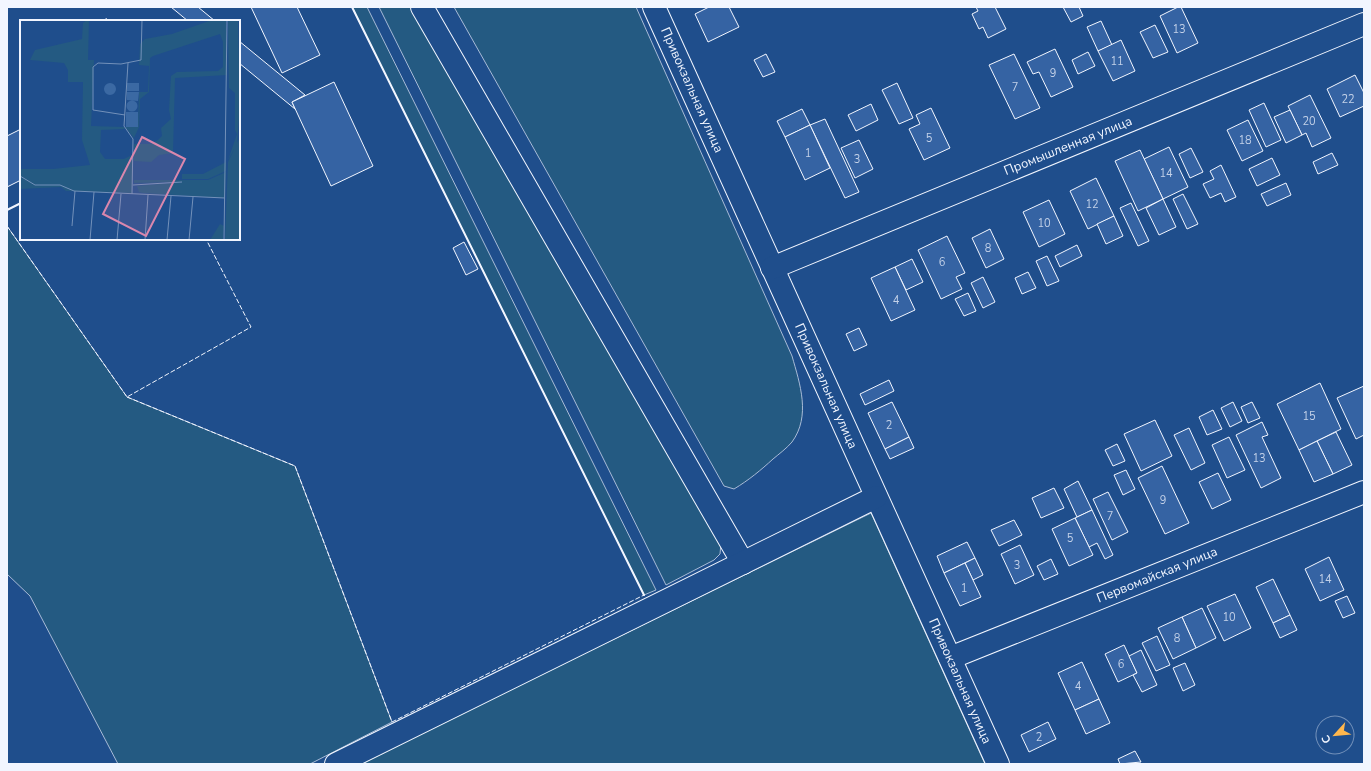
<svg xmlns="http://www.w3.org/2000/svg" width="1371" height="771" font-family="'Nunito Sans',sans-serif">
	<rect width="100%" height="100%" fill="#1f4e8c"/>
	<g fill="#245a82" stroke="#a8bbd7">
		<polygon points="352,7 367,7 656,590 644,595"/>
		<polygon points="379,7 412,7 721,543 720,554 714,560 666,585"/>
		<path d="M 454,7 L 636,7 L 792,356 C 800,384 811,416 792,442 C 787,448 779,454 773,459 C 761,470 749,480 734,489 L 724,486 Z"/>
		<polygon points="7,226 127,397 295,466 392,722 310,764 118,764 30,596 7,574"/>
		<polygon points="871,513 985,764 359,764"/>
	</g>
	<g fill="#3563a3" stroke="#f2f6ff">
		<polygon points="171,7 198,7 215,21 188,21"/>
		<polygon points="251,7 297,7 320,55 282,73"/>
		<polygon points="709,7 729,7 739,27 708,42 695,14"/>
		<polygon points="976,7 995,7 1006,29 988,38 983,27 979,29 972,14 978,11"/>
		<polygon points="1063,7 1079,7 1083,16 1071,22"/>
		<polygon points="1178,7 1181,7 1198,43 1177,53 1160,16"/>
		<polygon points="1101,21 1112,45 1098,51 1087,27"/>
		<polygon points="1155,25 1168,52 1153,58 1140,32"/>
		<polygon points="1121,40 1135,71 1113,81 1098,51"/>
		<polygon points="239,41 305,95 292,102 295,109 239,63"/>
		<polygon points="1055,49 1073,87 1051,97 1039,72 1033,74 1027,62"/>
		<polygon points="1088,52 1095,66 1078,74 1072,60"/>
		<polygon points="766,54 775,72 763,77 754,60"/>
		<polygon points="1014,54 1040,108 1015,119 989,65"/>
		<polygon points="1355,75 1364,93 1364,106 1340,117 1327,89"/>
		<polygon points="334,82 373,166 331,186 292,102"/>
		<polygon points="897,83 913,118 899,124 882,90"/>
		<polygon points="1310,95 1331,138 1312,147 1306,133 1302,135 1288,106"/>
		<polygon points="1264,103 1281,140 1266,147 1249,110"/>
		<polygon points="871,104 878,120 856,131 848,115"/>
		<polygon points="931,108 950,148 924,160 909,129 920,124 916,115"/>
		<polygon points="802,109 810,125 785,137 777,121"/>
		<polygon points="1290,110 1302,135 1286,143 1274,117"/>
		<polygon points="825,119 859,192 845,198 810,125"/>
		<polygon points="1248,120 1263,151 1242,161 1227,130"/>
		<polygon points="810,125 830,168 805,180 785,137"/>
		<polygon points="21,129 21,180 7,187 7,136"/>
		<polygon points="859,140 873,169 855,178 841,148"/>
		<polygon points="1169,147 1188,187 1163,199 1144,159"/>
		<polygon points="1191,148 1203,172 1190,178 1179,154"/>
		<polygon points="1140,150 1163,199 1138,211 1115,161"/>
		<polygon points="1332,153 1338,165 1318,174 1313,162"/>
		<polygon points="1272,158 1280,175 1257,186 1249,169"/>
		<polygon points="1221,165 1236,197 1225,202 1221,193 1210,198 1203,184 1214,179 1210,171"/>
		<polygon points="1096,178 1114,216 1088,229 1070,191"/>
		<polygon points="1286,183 1291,195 1267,206 1261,194"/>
		<polygon points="1183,194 1198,224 1187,229 1173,199"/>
		<polygon points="1163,199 1176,227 1159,235 1146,208"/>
		<polygon points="1049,200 1065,234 1039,247 1023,212"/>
		<polygon points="1131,203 1149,241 1138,246 1120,208"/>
		<polygon points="1114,216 1123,236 1106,244 1097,224"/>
		<polygon points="990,229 1004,259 986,268 972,238"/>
		<polygon points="947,236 965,273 956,277 962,289 941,299 918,250"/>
		<polygon points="464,242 478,269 466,275 453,248"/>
		<polygon points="1077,245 1082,256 1060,267 1055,256"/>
		<polygon points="1047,256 1059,281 1047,286 1036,261"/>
		<polygon points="912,259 923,282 906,290 895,267"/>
		<polygon points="895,267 915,310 891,321 871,278"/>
		<polygon points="1028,272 1036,288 1022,294 1015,278"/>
		<polygon points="983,277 995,302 983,308 971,283"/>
		<polygon points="968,293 976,311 964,316 955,299"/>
		<polygon points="859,328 867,345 854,351 846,334"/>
		<polygon points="889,380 894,391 865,405 860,394"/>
		<polygon points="1320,383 1341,429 1299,450 1277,404"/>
		<polygon points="1364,386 1364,435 1356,439 1337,398"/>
		<polygon points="892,402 909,437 885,449 868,413"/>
		<polygon points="1233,402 1242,421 1230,427 1221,408"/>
		<polygon points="1252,402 1260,418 1248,423 1241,407"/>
		<polygon points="1213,410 1222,429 1207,435 1199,417"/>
		<polygon points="1155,420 1172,456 1141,471 1124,434"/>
		<polygon points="1262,422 1268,435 1262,437 1281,478 1261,488 1236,435"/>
		<polygon points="1189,428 1205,463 1191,470 1174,435"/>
		<polygon points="1336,432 1352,465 1333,474 1317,441"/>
		<polygon points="909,437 914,448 890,459 885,449"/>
		<polygon points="1229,437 1245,470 1227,478 1212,445"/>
		<polygon points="1317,441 1333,474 1314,482 1299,450"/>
		<polygon points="1117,444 1125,461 1113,466 1105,450"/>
		<polygon points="1162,466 1189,523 1165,534 1138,478"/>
		<polygon points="1126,470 1135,489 1123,495 1114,475"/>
		<polygon points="1218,473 1231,500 1212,509 1199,482"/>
		<polygon points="1078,481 1092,510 1077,517 1064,489"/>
		<polygon points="1054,488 1064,508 1041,518 1032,498"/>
		<polygon points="1108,492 1128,532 1112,540 1093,499"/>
		<polygon points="1092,510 1113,555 1105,559 1097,543 1089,547 1075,518"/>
		<polygon points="1075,518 1093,555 1069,566 1052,529"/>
		<polygon points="1014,520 1022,535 999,546 991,530"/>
		<polygon points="967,542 975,558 944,573 937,556"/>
		<polygon points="1020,545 1034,575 1015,584 1001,554"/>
		<polygon points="1329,557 1344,590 1320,601 1305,569"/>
		<polygon points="975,558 983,575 973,580 965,563"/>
		<polygon points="1051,559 1058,574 1044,580 1037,566"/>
		<polygon points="965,563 981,597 960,606 944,573"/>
		<polygon points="1273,579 1290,615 1273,623 1256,587"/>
		<polygon points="1235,594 1251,628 1224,641 1207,606"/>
		<polygon points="1347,596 1355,613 1343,618 1335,601"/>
		<polygon points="1202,608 1216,638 1196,648 1182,617"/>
		<polygon points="1290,615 1297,630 1280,638 1273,623"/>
		<polygon points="1182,617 1196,648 1173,659 1158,628"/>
		<polygon points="1157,636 1170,665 1156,671 1142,643"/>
		<polygon points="1124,645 1137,673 1118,682 1105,654"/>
		<polygon points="1141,650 1157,685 1142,692 1133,675 1137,673 1129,656"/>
		<polygon points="1082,662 1099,699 1075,710 1058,673"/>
		<polygon points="1185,663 1195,685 1183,691 1173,668"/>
		<polygon points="1099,699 1110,723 1086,734 1075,710"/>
		<polygon points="1048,722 1056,739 1029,752 1021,735"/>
		<polygon points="1135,751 1141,762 1120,764 1118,759"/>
	</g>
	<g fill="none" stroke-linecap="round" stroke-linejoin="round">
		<defs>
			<g id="minor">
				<polyline points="422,7 743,563"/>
				<polyline points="654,7 998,764"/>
				<polyline points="772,268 1364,24"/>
				<polyline points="950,658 1364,492"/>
				<polyline points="336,764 876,497"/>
			</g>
		</defs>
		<use href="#minor" stroke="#f2f6ff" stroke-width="24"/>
		<use href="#minor" stroke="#1f4e8c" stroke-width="22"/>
		<g stroke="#f2f6ff" stroke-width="1" stroke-dasharray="5 2" stroke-linecap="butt">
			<polyline points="106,18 107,21"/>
			<polyline points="7,226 127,397 251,327 206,239"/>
			<polyline points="127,397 295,466 392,722 644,595"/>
		</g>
		<g stroke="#f2f6ff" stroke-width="2">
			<polyline points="352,7 644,595"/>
			<polyline points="7,210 21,203"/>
		</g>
	</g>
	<g text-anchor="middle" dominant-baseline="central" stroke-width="3" stroke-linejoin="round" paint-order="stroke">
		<g font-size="11" fill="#c3d1e8">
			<text x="1179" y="29">13</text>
			<text x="1117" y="61">11</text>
			<text x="1053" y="73">9</text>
			<text x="1015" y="87">7</text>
			<text x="1348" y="99">22</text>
			<text x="1309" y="121">20</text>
			<text x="929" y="138">5</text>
			<text x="1245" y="140">18</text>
			<text x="808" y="153">1</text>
			<text x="857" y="159">3</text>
			<text x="1166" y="173">14</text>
			<text x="1092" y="204">12</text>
			<text x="1044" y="223">10</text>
			<text x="988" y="248">8</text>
			<text x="942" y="262">6</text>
			<text x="896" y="300">4</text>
			<text x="1309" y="416">15</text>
			<text x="889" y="425">2</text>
			<text x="1259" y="458">13</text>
			<text x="1163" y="500">9</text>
			<text x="1110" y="516">7</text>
			<text x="1070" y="538">5</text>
			<text x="1017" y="565">3</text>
			<text x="1325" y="579">14</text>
			<text x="964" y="588">1</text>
			<text x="1229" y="617">10</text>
			<text x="1177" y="638">8</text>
			<text x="1121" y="664">6</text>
			<text x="1078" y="686">4</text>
			<text x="1039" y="737">2</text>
		</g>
		<g font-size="13" fill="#f2f6ff" stroke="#1f4e8c">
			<text transform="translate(692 90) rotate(66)">Привокзальная улица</text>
			<text transform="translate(1068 146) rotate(-22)">Промышленная улица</text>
			<text transform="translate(826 386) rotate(66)">Привокзальная улица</text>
			<text transform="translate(1157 575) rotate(-22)">Первомайская улица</text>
			<text transform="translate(960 681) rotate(66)">Привокзальная улица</text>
		</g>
	</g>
	<g transform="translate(20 20)">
		<rect width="220" height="220" fill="#1f4e8c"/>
		<path d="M 67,0 L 69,0 L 68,40 L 74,40 L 71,106 L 104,107 L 105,109 L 81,110 L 80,132 L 85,139 L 104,139 L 112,135 L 112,173 L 46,171 L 41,167 L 0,169 L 0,149 L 33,149 L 70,145 L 62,120 L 63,62 L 48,62 L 48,50 L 44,43 L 10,40 L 15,30 L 62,19 L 63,3 ZM 192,0 L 206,0 L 207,55 L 155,58 L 153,133 L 139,135 L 131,142 L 114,141 L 114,124 L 131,124 L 138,120 L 142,116 L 141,108 L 151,99 L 149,90 L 151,56 L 157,52 L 198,51 L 203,47 L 203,22 L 200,14 L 133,36 L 130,38 L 129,72 L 120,79 L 119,107 L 114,118 L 105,107 L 118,107 L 119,72 L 128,72 L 129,46 L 119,45 L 120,24 L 125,19 L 152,14 ZM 208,0 L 218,0 L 220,87 L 217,124 L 208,140 L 217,114 L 215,110 L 215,73 L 209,68 ZM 219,119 L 220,220 L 205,220 L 208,142 ZM 206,142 L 206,151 L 188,159 L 114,159 L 162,159 L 162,154 L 183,154 ZM 206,152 L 205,178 L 123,173 L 119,172 L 117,166 L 163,162 L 114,163 L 114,160 L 188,160 ZM 200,204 L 204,206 L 203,220 L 190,220 Z" fill="#245a82"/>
		<path d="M84 69a6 6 0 1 1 12 0a6 6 0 1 1-12 0ZM 107,63 L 119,63 L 119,71 L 107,71 ZM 107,72 L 119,72 L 118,81 L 107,80 ZM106.5 86a5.5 5.5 0 1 1 11 0a5.5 5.5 0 1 1-11 0ZM 106,92 L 118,92 L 118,107 L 106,107 Z" fill="#3b69a3"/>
		<path fill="none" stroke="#7391ba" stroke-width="1" d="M 108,43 L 104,106 L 113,119 L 112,174M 105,95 L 73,90 L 73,47 L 78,43 L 101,44 L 121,40 L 122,0M 0,156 L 15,165 L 40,165 L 54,171 L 205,178M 113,165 L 162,162M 52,206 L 55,171M 70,220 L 74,172M 97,220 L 101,174M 125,220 L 128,175M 147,220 L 151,176M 169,220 L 173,177M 204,220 L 207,0"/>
		<path fill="#da87ad" fill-opacity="0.15" stroke="#da87ad" stroke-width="2" d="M 122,117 L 165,139 L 126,216 L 83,194 Z"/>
		<rect width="220" height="220" fill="none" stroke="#f2f6ff" stroke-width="2"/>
	</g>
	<rect width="1371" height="771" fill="none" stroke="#f2f6ff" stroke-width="16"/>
	<g transform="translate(1335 735) rotate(243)"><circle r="19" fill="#1f4e8c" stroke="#7391ba"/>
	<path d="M0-3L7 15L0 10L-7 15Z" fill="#ffb74d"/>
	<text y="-6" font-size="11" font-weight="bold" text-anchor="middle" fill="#f2f6ff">С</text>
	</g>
</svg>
